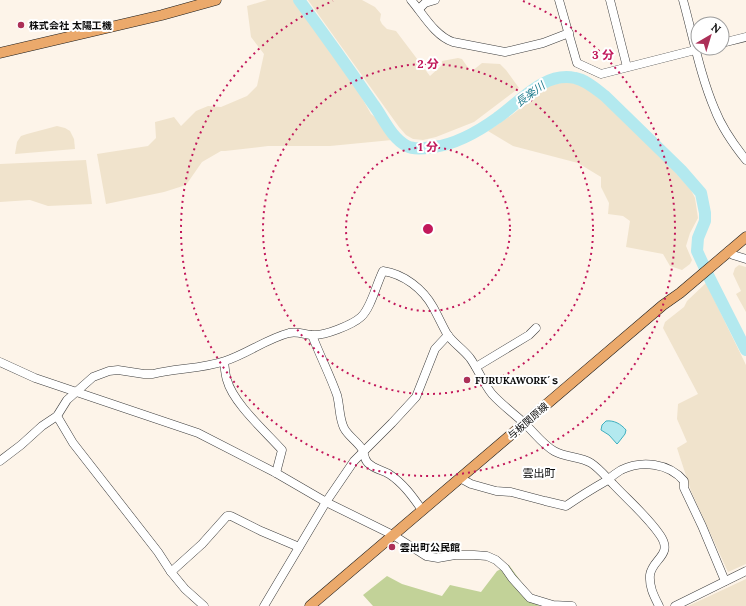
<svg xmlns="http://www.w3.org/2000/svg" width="746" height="606" font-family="Lora,'Noto Sans JP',serif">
	<rect width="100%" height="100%" fill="#fdf4e9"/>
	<g fill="#f0e3cc">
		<polygon points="267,0 293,0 358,91 371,114 381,122 392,140 330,146 268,146 225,151 221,151 202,162 186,185 164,192 106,204 97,154 148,146 156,138 155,122 174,117 181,126 196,111 208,106 221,107 247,96 257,86 264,54 251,37 247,6"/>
		<polygon points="308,0 362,0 375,7 381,14 380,20 382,24 387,29 396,31 430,76 442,65 442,61 458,58 462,59 471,72 482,63 500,64 506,70 519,88 474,122 436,137 423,140 413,139 406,135 399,127"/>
		<polygon points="565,82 573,82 579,84 601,98 657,152 691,190 695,198 698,218 690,233 686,246 692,260 690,264 682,270 670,266 663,254 626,247 630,221 623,216 608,214 609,203 601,187 601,177 578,163 513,146 488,131 513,114 548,86"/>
		<polygon points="57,126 65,128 70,131 74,139 75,149 15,154 17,142 21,136 27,134"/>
		<polygon points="86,160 92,204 48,206 30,200 0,202 0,164"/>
		<polygon points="739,265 746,267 746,312 736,294 741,291 733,274 735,268"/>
		<polygon points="706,283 746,365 746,564 728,572 691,491 677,448 687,442 677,419 678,404 698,394 663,328 665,322 684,307 687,301"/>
		<polygon points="746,579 746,606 688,606 701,600"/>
	</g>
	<polygon fill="#c2d298" points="509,565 539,606 373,606 363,595 387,576 402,584 442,596 450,585 481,592 497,571"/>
	<path fill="#b3e9ef" stroke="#41b0bf" d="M 606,421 C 614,420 621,424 626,430 L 625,434 L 618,443 L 617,444 L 609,435 L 601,430 L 602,425 Z"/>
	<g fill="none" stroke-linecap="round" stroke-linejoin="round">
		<path stroke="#b3e9ef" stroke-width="12" d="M 299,0 C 324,34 349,69 373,104 C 383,117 391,138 407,146 C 414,150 426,148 434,147 C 456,144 479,131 497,118 C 519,103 544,71 575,78 C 586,80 596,89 605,96 L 681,170 L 701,193 L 705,213 L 705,221 L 698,238 L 697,251 L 708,275 L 746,350"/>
		<defs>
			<g id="minor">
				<path d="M 411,0 C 423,14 435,36 453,42 L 505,52 L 543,43 L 569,33"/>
				<polyline points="559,0 577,63 601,74 703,48"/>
				<polyline points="610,0 627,67"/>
				<path d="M 683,0 C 693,36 700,75 715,110 C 722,128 734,145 746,160"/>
				<polyline points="419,9 425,3 435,0"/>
				<polyline points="722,43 746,37"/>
				<polyline points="728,251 733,255 746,259"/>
				<path d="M 312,335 C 320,356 330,375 337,395 C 340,406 339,418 344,428 C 348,436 357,441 362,449 C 365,453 363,458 368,463 C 374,469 382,470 389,474 C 403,483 413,497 422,510"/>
				<polyline points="0,362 35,378 198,433 276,473 326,502 393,535 426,556 438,558 455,555 474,555 487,556 496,560 505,568 512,578 530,598 553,605 572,606"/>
				<path d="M 224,362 C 225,368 225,374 227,380 C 233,403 266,432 282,450 L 276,473"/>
				<polyline points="476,367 529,335 536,328"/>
				<polyline points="57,416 73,443 158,552 171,572 185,589 204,606"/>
				<path d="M 0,461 L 21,445 L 42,426 L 57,416 L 67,400 L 93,377 L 109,371 L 118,370 L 144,374 L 153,374 C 176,368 202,369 225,361 C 247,354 266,339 289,333 C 298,331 305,335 313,335 C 324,336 352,325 361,317 C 371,308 376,285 383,271 C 404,274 423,289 433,307 C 438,316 442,325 447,334 C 453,343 463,349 470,358 C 478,369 483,383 492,394 C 501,404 513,413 523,422 C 534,432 542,444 554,451 C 566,458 580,456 591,463 C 600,469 606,477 613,484 C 629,501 647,516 660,535 C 674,555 652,559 650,575 C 649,587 654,596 659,606"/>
				<path d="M 460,478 L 471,484 L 496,491 L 511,492 L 545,501 L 566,506 C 579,497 592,489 606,481 C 611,477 616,473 621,470 C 642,460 669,463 684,481 L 684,488 L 702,526 L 725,581"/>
				<polyline points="171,572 202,544 227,516 231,516 261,531 299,547"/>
				<polyline points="264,606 326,502 354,461 392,423 416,397 435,349 448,335"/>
				<polyline points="675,606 746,571"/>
			</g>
			<g id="major">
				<polyline points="0,53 162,15 216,0"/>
				<polyline points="310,606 663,305 680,293 746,237"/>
			</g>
		</defs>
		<use href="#minor" stroke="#3d3d3d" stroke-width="9"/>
		<use href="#major" stroke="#1b1b1b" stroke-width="11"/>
		<use href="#minor" stroke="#fff" stroke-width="8"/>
		<use href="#major" stroke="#eba96b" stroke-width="10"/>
	</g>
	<g fill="none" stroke="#c2185b" stroke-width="2" stroke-dasharray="2 4">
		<circle cx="428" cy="229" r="82"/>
		<circle cx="428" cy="229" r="165"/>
		<path d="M523 1A247 247 0 1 1 333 1"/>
	</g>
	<g fill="#ac3058" stroke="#fff" stroke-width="1.5">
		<circle cx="21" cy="25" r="4"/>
		<circle cx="467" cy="380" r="4"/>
		<circle cx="392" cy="547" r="4"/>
	</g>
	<g text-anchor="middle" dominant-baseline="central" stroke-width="4" stroke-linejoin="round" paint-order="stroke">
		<g font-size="10" font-weight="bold" fill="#0a0a0a" stroke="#fff" text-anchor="start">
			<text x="29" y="25">株式会社 太陽工機</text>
			<text x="475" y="380">FURUKAWORK´ｓ</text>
			<text x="400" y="547">雲出町公民館</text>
		</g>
		<g font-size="10" fill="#0a0a0a" stroke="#fff">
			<text transform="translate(528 421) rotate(-41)">与板関原線</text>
		</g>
		<g font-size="11" font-style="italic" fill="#207d8f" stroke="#fff">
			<text transform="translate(530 94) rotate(-36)">長楽川</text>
		</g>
		<g font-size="11" fill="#0a0a0a" stroke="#fff">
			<text x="539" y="473">雲出町</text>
		</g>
	</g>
	<circle cx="428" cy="229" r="6" fill="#c2185b" stroke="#fff" stroke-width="2"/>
	<g font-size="12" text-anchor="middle" font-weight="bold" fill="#c2185b" stroke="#fff" stroke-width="4" stroke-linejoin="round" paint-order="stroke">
		<text x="603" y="59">3 分</text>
		<text x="428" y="68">2 分</text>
		<text x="428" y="151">1 分</text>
	</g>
	<g transform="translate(710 36) rotate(38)"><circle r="19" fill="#ffffff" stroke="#9d9d9d"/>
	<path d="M0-3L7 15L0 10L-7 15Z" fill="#ac3058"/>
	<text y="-6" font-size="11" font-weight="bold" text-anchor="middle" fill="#0a0a0a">N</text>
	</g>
</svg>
